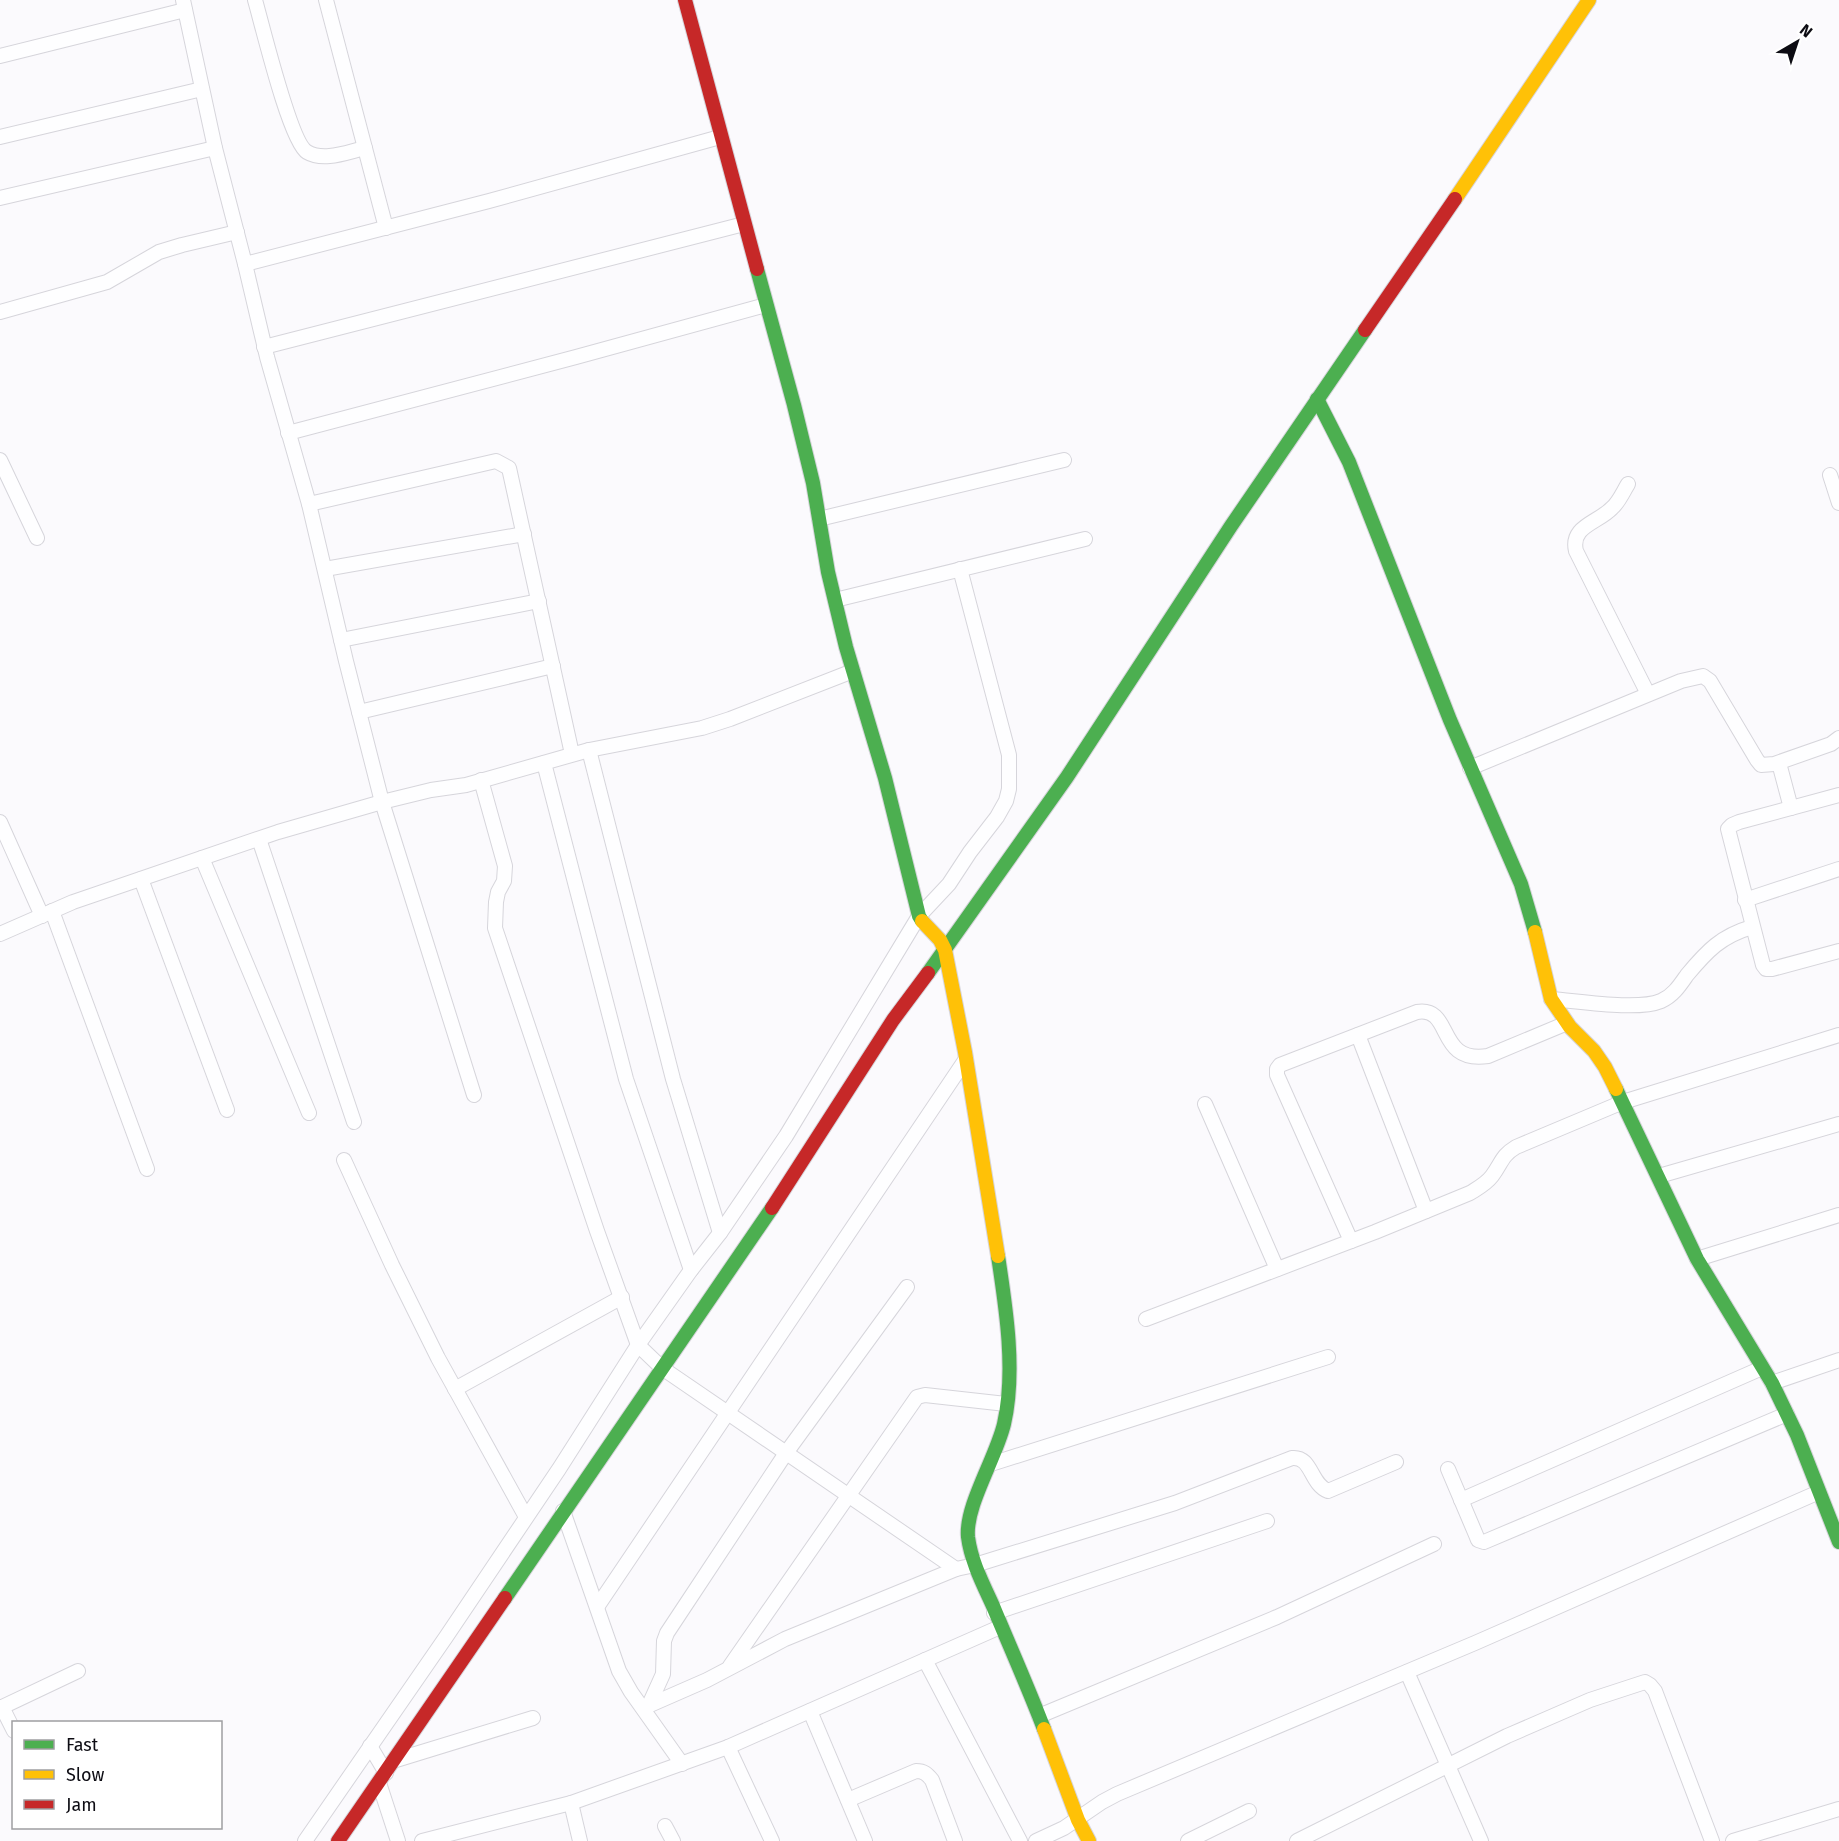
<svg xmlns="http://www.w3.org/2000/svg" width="1839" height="1841" font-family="'Fira Sans',sans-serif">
	<rect width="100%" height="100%" fill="#fbfafd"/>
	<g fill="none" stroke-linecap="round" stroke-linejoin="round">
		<defs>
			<g id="street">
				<polyline points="183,0 215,148 245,264 267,357 309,504 346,661 382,802 474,1095"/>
				<path d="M 255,0 C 262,24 290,142 307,152 C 324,162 347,152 365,148"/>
				<polyline points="326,0 386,228"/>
				<polyline points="0,56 185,10"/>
				<polyline points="0,137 202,89"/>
				<polyline points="0,198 215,148"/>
				<polyline points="245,264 489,201 720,137"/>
				<polyline points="0,312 107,282 159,252 182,245 237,232"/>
				<polyline points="264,347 744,224"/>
				<polyline points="288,433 576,357 766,305"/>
				<polyline points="0,460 37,538"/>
				<polyline points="1830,475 1839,503"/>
				<path d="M 1628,484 C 1623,492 1619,502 1612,508 C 1598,523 1570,526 1576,551 L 1648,694"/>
				<polyline points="309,504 496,461 509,468 572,754"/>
				<polyline points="819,519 1064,460"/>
				<polyline points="325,569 524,534"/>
				<polyline points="835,600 1085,539"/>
				<polyline points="341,640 539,601"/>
				<polyline points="359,712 553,666"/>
				<polyline points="589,750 673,1079 720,1233"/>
				<polyline points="544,763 626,1079 691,1270"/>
				<polyline points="1779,763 1791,808"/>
				<polyline points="1470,768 1681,681 1703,676 1710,681 1757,760 1761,765 1774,764 1831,744 1839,738"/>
				<polyline points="481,780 505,866 504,881 498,892 496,902 495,928 597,1231 638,1345 662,1368 956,1569"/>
				<polyline points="1839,795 1739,822 1732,825 1728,829 1763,965 1766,969 1772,969 1839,951"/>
				<polyline points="0,822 42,916"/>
				<polyline points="259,839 354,1122"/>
				<polyline points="202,858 309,1113"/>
				<polyline points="141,879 227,1110"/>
				<polyline points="1745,900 1839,869"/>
				<polyline points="52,911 147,1169"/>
				<polyline points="0,934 73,902 278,832 382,802 431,790 466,785 589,750 702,728 730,719 853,671"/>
				<path d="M 1551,999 C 1579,1001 1637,1011 1661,1001 C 1673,996 1680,985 1687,975 C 1707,951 1721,936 1752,927"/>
				<polyline points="1358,1035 1426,1211"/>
				<polyline points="1205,1104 1277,1269"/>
				<polyline points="344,1160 392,1265 438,1358 526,1517"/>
				<polyline points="1659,1176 1839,1124"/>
				<path d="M 1351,1241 L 1277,1075 L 1277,1069 L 1280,1065 L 1417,1012 C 1454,1006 1435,1064 1488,1056 L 1567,1023"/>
				<polyline points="1697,1259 1839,1215"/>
				<path d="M 1146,1319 L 1375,1232 L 1470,1193 C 1478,1188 1486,1184 1492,1176 C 1502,1163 1501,1156 1516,1147 L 1623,1102 L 1839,1035"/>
				<polyline points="1772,1383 1839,1360"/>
				<polyline points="455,1389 622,1297"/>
				<polyline points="991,1464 1328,1357"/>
				<polyline points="1448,1469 1476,1535 1478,1540 1484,1542 1787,1414"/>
				<polyline points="1461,1500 1762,1368"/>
				<polyline points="563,1511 619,1671 631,1692 682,1764"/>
				<polyline points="597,1607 966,1059"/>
				<polyline points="994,1613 1267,1521"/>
				<polyline points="925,1660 1020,1841"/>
				<polyline points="730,1666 917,1397 925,1395 1006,1404"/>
				<polyline points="1407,1672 1481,1841"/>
				<polyline points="649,1705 663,1674 664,1641 667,1633 786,1453 907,1287"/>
				<polyline points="2,1707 14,1731"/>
				<polyline points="0,1708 78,1671"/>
				<path d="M 643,1708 L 707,1680 L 785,1639 L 956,1569 L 975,1565 L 1175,1503 L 1292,1458 C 1312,1456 1310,1484 1328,1491 L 1396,1462"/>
				<polyline points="810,1711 865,1841"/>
				<polyline points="1039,1716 1277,1617 1434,1544"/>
				<polyline points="370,1746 386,1773"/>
				<polyline points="728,1747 772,1841"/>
				<polyline points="396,1760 533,1718"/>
				<polyline points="379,1783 398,1841"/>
				<path d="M 848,1800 L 916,1771 C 924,1771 927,1774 932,1780 L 955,1841"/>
				<polyline points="571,1803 580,1841"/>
				<polyline points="665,1826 673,1841"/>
				<polyline points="305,1841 446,1637 559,1469 638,1345 691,1270 720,1233 786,1136 919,916 949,884 970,852 997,817 1006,801 1009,789 1009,755 960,569"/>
				<polyline points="422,1841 571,1803 728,1747 1000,1627"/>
				<polyline points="1036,1841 1064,1828 1102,1802 1117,1794 1475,1643 1819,1492"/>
				<polyline points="1188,1841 1249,1811"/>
				<polyline points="1297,1841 1507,1736 1590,1700 1645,1682 1650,1685 1655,1691 1712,1841"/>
				<polyline points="1733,1841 1839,1809"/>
			</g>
			<g id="fast">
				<polyline points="757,269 794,405 813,483 828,572 846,647 885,778 919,916 922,921"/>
				<polyline points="1317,399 1349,462 1450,720 1521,884 1535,932"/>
				<polyline points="928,973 1067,777 1231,526 1365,330"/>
				<polyline points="1616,1089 1697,1259 1772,1383 1797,1435 1839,1542"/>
				<path d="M 998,1256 C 1006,1308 1016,1372 1004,1424 C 996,1458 965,1506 968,1537 C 971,1561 983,1584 993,1606 C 1010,1647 1028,1687 1044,1729"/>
				<polyline points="505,1598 772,1208"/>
			</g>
			<g id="slow">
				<polyline points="1455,199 1589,0"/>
				<polyline points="922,921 940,940 945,950 965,1052 998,1256"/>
				<polyline points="1535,932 1551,999 1570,1027 1594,1051 1605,1067 1616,1089"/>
				<polyline points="1044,1729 1078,1820 1089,1841"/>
			</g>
			<g id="jam">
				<polyline points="685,0 757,269"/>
				<polyline points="1365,330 1455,199"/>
				<polyline points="772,1208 893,1020 928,973"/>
				<polyline points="338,1841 505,1598"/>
			</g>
		</defs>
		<use href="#street" stroke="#d6d5db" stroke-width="16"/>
		<use href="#fast" stroke="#d6d5db" stroke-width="16"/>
		<use href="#slow" stroke="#d6d5db" stroke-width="16"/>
		<use href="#jam" stroke="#d6d5db" stroke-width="16"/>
		<use href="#street" stroke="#fefeff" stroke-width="14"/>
		<use href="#fast" stroke="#4caf50" stroke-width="14"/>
		<use href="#slow" stroke="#ffc107" stroke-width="14"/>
		<use href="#jam" stroke="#c62828" stroke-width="14"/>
	</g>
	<rect x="12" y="1721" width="210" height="108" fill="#ffffff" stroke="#9e9ea1" stroke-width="1.5"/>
	<rect x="24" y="1740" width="30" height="9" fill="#4caf50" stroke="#9e9ea1" stroke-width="1.5"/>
	<text x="66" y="1751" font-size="18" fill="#0d0c13">Fast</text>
	<rect x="24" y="1770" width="30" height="9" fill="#ffc107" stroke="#9e9ea1" stroke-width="1.5"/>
	<text x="66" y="1781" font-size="18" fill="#0d0c13">Slow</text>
	<rect x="24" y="1800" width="30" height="9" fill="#c62828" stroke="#9e9ea1" stroke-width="1.5"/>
	<text x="66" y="1811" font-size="18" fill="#0d0c13">Jam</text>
	<g transform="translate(1797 42) rotate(39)" stroke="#ffffff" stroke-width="4.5" paint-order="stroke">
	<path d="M0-4.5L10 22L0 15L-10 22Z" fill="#0d0c13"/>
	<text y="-9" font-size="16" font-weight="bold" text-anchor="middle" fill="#0d0c13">N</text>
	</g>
</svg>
